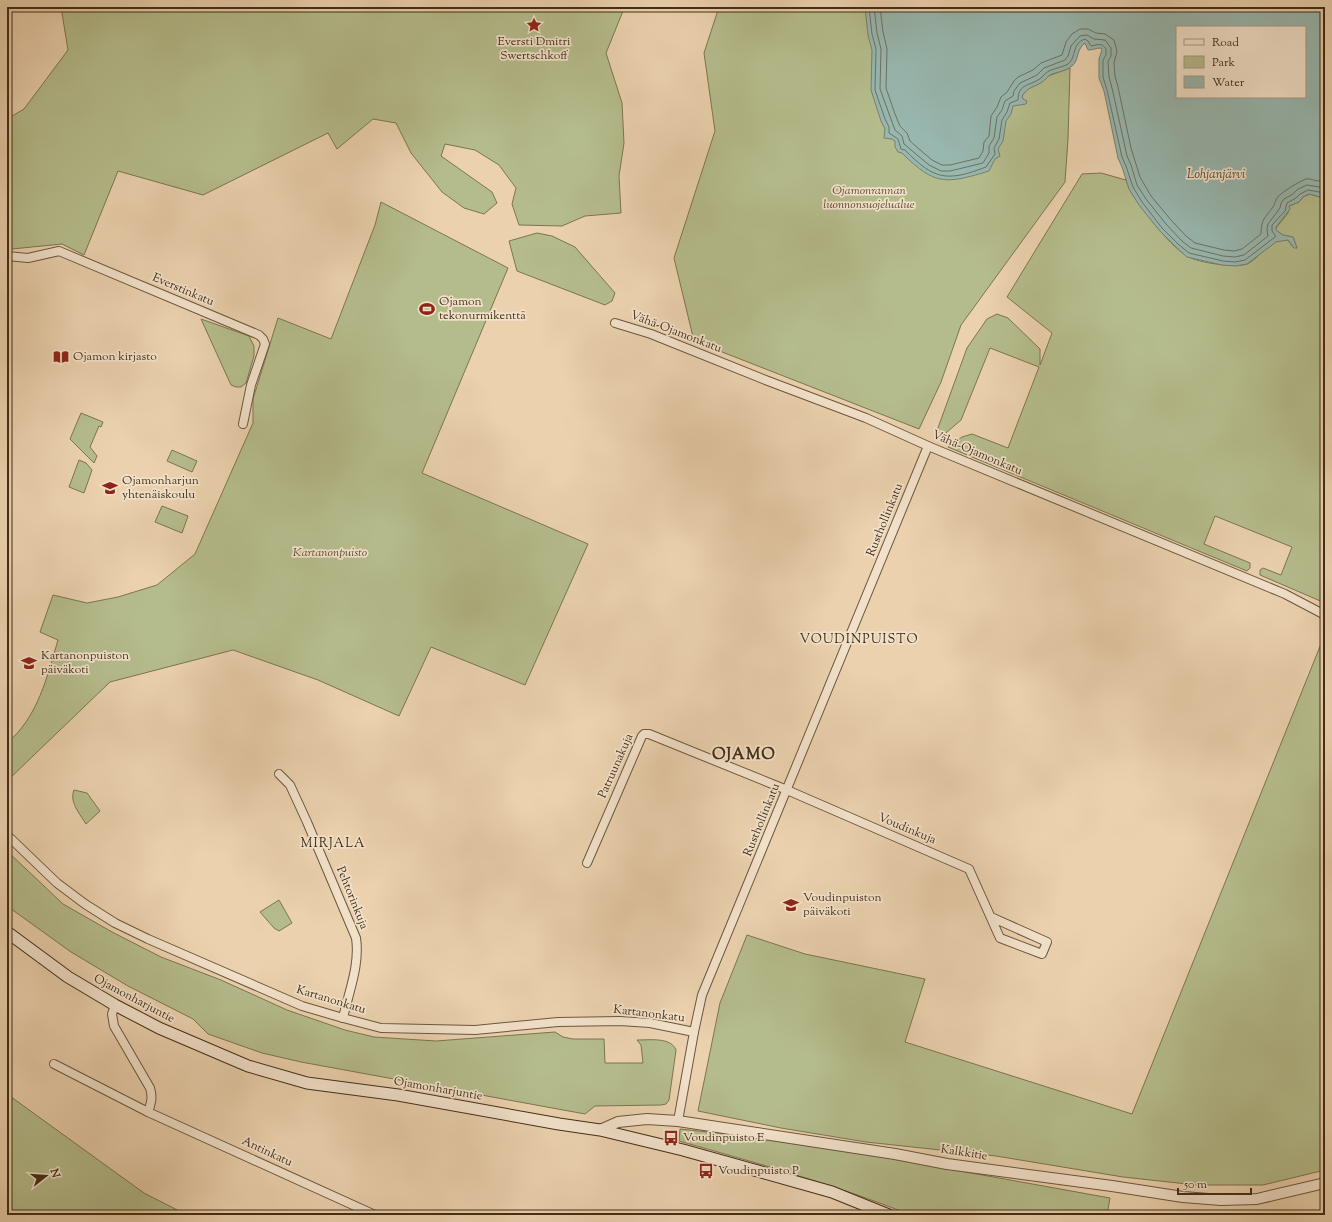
<svg xmlns="http://www.w3.org/2000/svg" width="1332" height="1222" font-family="'Sorts Mill Goudy',serif">
	<rect width="100%" height="100%" fill="#ebd1ae"/>
	<filter id="stains"><feTurbulence type="fractalNoise" baseFrequency=".005" numOctaves="4"/><feColorMatrix values="0 0 0 0 .2 0 0 0 0 .09 0 0 0 0 .02 0 0 0 .5 -.17"/></filter>
	<radialGradient id="worn" r=".72"><stop offset=".6" stop-color="#630" stop-opacity="0"/><stop offset="1" stop-color="#630" stop-opacity=".3"/></radialGradient>
	<g fill="#b5bc8c" stroke="#7c7551">
		<polygon points="61,7 629,7 623,11 606,53 622,103 624,143 619,176 621,213 585,216 562,226 519,225 512,204 516,188 499,165 475,150 445,144 441,156 492,192 497,203 484,214 464,208 442,192 411,153 396,123 373,119 337,149 328,133 203,195 118,171 84,255 62,244 12,249 7,247 7,119 24,109 68,50"/>
		<polygon points="719,7 925,7 1017,105 1024,103 1022,96 1026,90 1042,82 1048,76 1070,68 1068,139 1065,182 961,325 941,382 919,429 694,341 674,258 715,131 704,53"/>
		<path d="M 1101,173 L 1126,180 C 1133,199 1169,246 1187,256 C 1198,263 1235,268 1247,264 C 1258,259 1265,246 1276,241 C 1280,240 1284,240 1288,240 L 1292,246 L 1297,248 L 1293,237 L 1283,235 L 1275,230 L 1276,228 L 1288,213 L 1289,206 L 1299,202 L 1303,197 L 1310,194 L 1320,197 L 1325,195 L 1325,603 L 1260,575 L 1260,570 L 1263,568 L 1281,575 L 1292,547 L 1215,516 L 1204,544 L 1250,563 L 1250,568 L 1247,571 L 948,447 L 962,437 L 972,434 L 1008,448 L 1039,367 L 990,348 L 961,420 L 940,438 L 935,436 L 967,348 L 987,319 L 997,314 L 1008,318 L 1040,349 L 1040,365 L 1052,333 L 1007,297 L 1082,174 Z"/>
		<path d="M 381,202 L 508,268 L 422,473 L 588,544 L 525,685 L 431,647 L 399,716 L 318,680 L 233,650 L 110,682 L 7,781 L 7,743 C 38,717 47,677 58,640 L 40,632 L 53,595 L 87,603 L 118,597 L 157,585 L 195,554 L 253,423 L 253,399 L 278,318 L 331,339 L 375,225 Z"/>
		<polygon points="537,233 552,236 575,247 615,293 612,301 605,305 517,271 509,241"/>
		<polygon points="201,319 249,336 254,346 254,356 246,383 241,387 236,387 231,385"/>
		<polygon points="81,413 103,422 101,427 99,426 90,447 97,456 94,463 70,439"/>
		<polygon points="172,450 197,461 192,472 167,461"/>
		<polygon points="79,460 86,463 92,470 84,493 69,487"/>
		<polygon points="162,506 188,516 182,533 155,522"/>
		<polygon points="1325,634 1325,1170 1263,1185 1196,1185 1123,1177 996,1156 866,1142 781,1128 698,1111 720,1003 747,935 805,954 925,979 905,1042 1132,1114"/>
		<path d="M 74,790 L 87,793 L 100,811 L 86,824 C 80,814 69,802 74,790 Z"/>
		<path d="M 7,851 L 63,904 L 112,932 L 161,957 L 221,980 L 287,1010 L 345,1030 L 374,1037 L 436,1041 L 555,1032 L 563,1037 L 573,1039 L 604,1039 L 605,1063 L 643,1063 L 641,1045 L 637,1040 C 650,1040 671,1037 676,1050 L 669,1100 L 666,1104 L 661,1105 L 595,1106 L 585,1114 L 301,1062 L 262,1053 L 208,1034 L 193,1019 L 128,986 L 71,952 L 7,906 Z"/>
		<polygon points="279,900 292,923 279,931 274,928 260,912"/>
		<polygon points="7,1094 144,1193 187,1215 7,1215"/>
		<path d="M 680,1129 L 736,1135 L 888,1158 L 1110,1198 L 1107,1215 L 911,1215 C 836,1185 757,1163 679,1141 Z"/>
	</g>
	<path fill="#98b7af" stroke="#768072" fill-rule="evenodd" d="M 865,7 L 1325,7 L 1325,195 L 1320,197 L 1309,194 L 1303,197 L 1299,202 L 1289,206 L 1290,209 L 1276,227 L 1276,230 L 1283,235 L 1293,237 L 1297,248 L 1294,248 L 1288,240 L 1276,242 L 1247,264 L 1235,266 L 1222,265 L 1187,257 L 1176,247 L 1159,230 L 1139,205 L 1129,189 L 1122,167 L 1118,158 L 1104,91 L 1099,78 L 1099,59 L 1102,50 L 1101,48 C 1096,48 1093,50 1088,50 L 1085,43 C 1075,51 1080,59 1072,66 C 1066,71 1058,72 1052,74 C 1047,76 1046,80 1042,82 C 1033,88 1029,86 1022,96 L 1023,99 L 1027,101 L 1026,104 L 1013,106 L 1011,114 L 1006,121 L 1003,141 L 998,149 L 1000,156 L 995,159 L 989,171 C 946,184 935,186 902,153 L 898,152 L 895,147 L 895,141 L 892,139 L 884,138 L 885,129 L 881,121 L 871,90 L 872,50 L 868,35 ZM 1177,27 L 1305,27 L 1305,97 L 1177,97 Z"/>
	<g fill="none" stroke-linecap="round" stroke-linejoin="round">
		<g stroke="#6d7262" stroke-width="1">
			<path d="M 869,7 L 872,34 L 876,49 L 875,90 L 885,119 L 889,127 L 889,133 L 898,139 L 901,149 L 905,150 C 934,180 947,182 986,167 L 995,154 L 994,148 L 999,139 L 1002,120 L 1007,112 L 1010,103 L 1018,100 C 1018,83 1031,86 1041,78 C 1044,75 1046,72 1051,70 C 1056,68 1063,67 1068,64 C 1077,57 1071,44 1085,39 L 1088,41 L 1091,46 C 1097,45 1102,42 1106,49 L 1106,55 L 1103,60 L 1103,77 L 1107,90 L 1122,157 L 1126,166 L 1133,187 L 1142,202 L 1162,228 L 1178,244 L 1189,253 L 1223,261 L 1235,262 L 1245,260 L 1275,237 L 1275,235 L 1272,231 L 1272,225 L 1285,211 L 1287,203 L 1296,198 L 1300,194 L 1308,190 L 1319,192 L 1325,191"/>
			<polyline points="874,7 877,33 881,49 880,89 895,130 902,136 904,144 929,165 941,171 950,171 983,163 989,153 989,146 994,138 997,117 1002,110 1005,101 1013,96 1014,91 1020,83 1037,75 1044,68 1065,60 1068,56 1071,46 1080,36 1087,35 1094,39 1105,40 1111,48 1111,56 1108,61 1109,77 1112,88 1127,156 1131,165 1137,185 1146,199 1166,224 1182,241 1191,248 1223,256 1235,257 1244,255 1268,236 1267,229 1268,224 1280,208 1281,203 1284,199 1293,194 1298,189 1307,185 1319,187 1325,186"/>
			<path d="M 880,7 L 883,32 L 887,49 L 886,88 L 895,114 L 900,126 L 907,133 L 910,141 L 919,149 L 932,160 L 942,165 L 950,165 L 979,158 L 983,151 L 984,142 L 989,136 L 991,116 L 997,107 L 1001,97 L 1007,92 L 1014,81 L 1018,77 L 1033,70 L 1041,63 L 1062,55 L 1066,42 L 1072,34 L 1080,29 L 1088,29 L 1096,33 L 1105,34 L 1114,40 L 1117,51 L 1114,63 L 1115,76 L 1118,87 L 1131,148 L 1140,177 L 1151,196 L 1171,220 L 1186,236 L 1195,243 L 1224,250 L 1234,251 L 1242,249 L 1261,234 C 1261,219 1265,218 1273,207 C 1275,204 1275,201 1277,198 C 1280,193 1300,181 1306,179 C 1311,178 1314,181 1319,181 C 1321,181 1323,180 1325,180"/>
		</g>
		<defs>
			<g id="minor">
				<polyline points="7,256 28,258 59,251 259,335 263,339 265,344 251,385 243,424"/>
				<polyline points="615,323 651,334 768,381 866,418 928,446 1285,594 1325,615"/>
				<path d="M 279,774 L 290,785 L 307,822 L 356,938 C 360,965 349,991 343,1018"/>
				<polyline points="7,835 57,883 85,904 115,923 148,939 302,1006 343,1018 381,1028 475,1030 558,1022 620,1021 650,1023 694,1032"/>
				<polyline points="587,863 642,736 644,734 649,734 787,790 969,869 1000,938 1042,954 1047,942 991,917"/>
				<path d="M 115,1005 L 112,1014 L 114,1026 L 150,1088 C 153,1097 151,1104 148,1112"/>
				<polyline points="54,1064 148,1112 375,1215"/>
				<polyline points="678,1121 694,1032 702,995 928,446"/>
			</g>
			<polyline id="tertiary" points="600,1130 618,1122 647,1119 678,1121 895,1154 947,1164 1112,1186 1183,1197 1221,1200 1257,1199 1325,1183"/>
			<polyline id="secondary" points="7,932 68,977 115,1005 159,1028 248,1066 307,1083 398,1095 559,1124 600,1130 683,1150 832,1192 889,1215"/>
		</defs>
		<use href="#minor" stroke="#6c573c" stroke-width="10"/>
		<use href="#tertiary" stroke="#6c573c" stroke-width="12"/>
		<use href="#secondary" stroke="#422e16" stroke-width="13"/>
		<use href="#minor" stroke="#f2e1ca" stroke-width="8"/>
		<use href="#tertiary" stroke="#f2e1ca" stroke-width="10"/>
		<use href="#secondary" stroke="#f2e1ca" stroke-width="11"/>
	</g>
	<defs>
		<symbol id="sight-bare" viewBox="-9 -9 18 18"><path d="M0-6L1.8-2.2L6-1.7L2.9 1.2L3.7 5.4L0 3.3L-3.7 5.4L-2.9 1.2L-6-1.7L-1.8-2.2Z" fill="#8f2418" stroke="#f2e1ca" stroke-width="2.5" paint-order="stroke"/></symbol>
		<symbol id="stadium-bare" viewBox="-9 -9 18 18"><path d="M0-5a6.5 5 0 1 0 0 10a6.5 5 0 1 0 0-10ZM-3.5-1.8h7v3.6h-7Z" fill="#8f2418" stroke="#f2e1ca" stroke-width="2.5" paint-order="stroke"/></symbol>
		<symbol id="library-bare" viewBox="-9 -9 18 18"><path d="M-6-4Q-3-5.5-.7-3.5V5Q-3 3-6 4ZM6-4Q3-5.5 .7-3.5V5Q3 3 6 4Z" fill="#8f2418" stroke="#f2e1ca" stroke-width="2.5" paint-order="stroke"/></symbol>
		<symbol id="school-bare" viewBox="-9 -9 18 18"><path d="M0-5L7-2L0 1L-7-2ZM-4 1L0 2.5L4 1V4Q0 6-4 4Z" fill="#8f2418" stroke="#f2e1ca" stroke-width="2.5" paint-order="stroke"/></symbol>
		<symbol id="bus-bare" viewBox="-9 -9 18 18"><path d="M-5-6H5V4H4V6H2V4H-2V6H-4V4H-5ZM-3.5-4V0h7V-4ZM-3.5 1.2v1.5H-2V1.2ZM2 1.2v1.5H3.5V1.2Z" fill="#8f2418" stroke="#f2e1ca" stroke-width="2.5" paint-order="stroke"/></symbol>
	</defs>
	<g fill-rule="evenodd">
		<use href="#sight-bare" x="523" y="14" width="22" height="22"/>
		<use href="#stadium-bare" x="416" y="298" width="22" height="22"/>
		<use href="#library-bare" x="50" y="346" width="22" height="22"/>
		<use href="#school-bare" x="99" y="477" width="22" height="22"/>
		<use href="#school-bare" x="18" y="652" width="22" height="22"/>
		<use href="#school-bare" x="780" y="894" width="22" height="22"/>
		<use href="#bus-bare" x="660" y="1127" width="22" height="22"/>
		<use href="#bus-bare" x="695" y="1160" width="22" height="22"/>
	</g>
	<g text-anchor="middle" dominant-baseline="central" stroke-width="3.5" stroke-linejoin="round" paint-order="stroke">
		<g font-size="12" fill="#422e16" stroke="#f2e1ca" text-anchor="start">
			<text x="534" y="42" text-anchor="middle">Eversti Dmitri<tspan x="534" dy="14">Swertschkoff</tspan></text>
			<text x="439" y="302">Ojamon<tspan x="439" dy="14">tekonurmikenttä</tspan></text>
			<text x="73" y="357">Ojamon kirjasto</text>
			<text x="122" y="481">Ojamonharjun<tspan x="122" dy="14">yhtenäiskoulu</tspan></text>
			<text x="41" y="656">Kartanonpuiston<tspan x="41" dy="14">päiväkoti</tspan></text>
			<text x="803" y="898">Voudinpuiston<tspan x="803" dy="14">päiväkoti</tspan></text>
			<text x="683" y="1138">Voudinpuisto E</text>
			<text x="718" y="1171">Voudinpuisto P</text>
		</g>
		<g font-size="12" font-style="italic" fill="#594a2e" stroke="#f2e1ca">
			<text x="869" y="191">Ojamonrannan<tspan x="869" dy="14">luonnonsuojelualue</tspan></text>
			<text x="330" y="553">Kartanonpuisto</text>
		</g>
		<g font-size="12" fill="#422e16" stroke="#f2e1ca">
			<text transform="translate(183 290) rotate(23)">Everstinkatu</text>
			<text transform="translate(676 332) rotate(21)">Vähä-Ojamonkatu</text>
			<text transform="translate(977 453) rotate(23)">Vähä-Ojamonkatu</text>
			<text transform="translate(885 520) rotate(-68)">Rusthollinkatu</text>
			<text transform="translate(616 766) rotate(-66)">Patruunakuja</text>
			<text transform="translate(762 820) rotate(-68)">Rusthollinkatu</text>
			<text transform="translate(907 829) rotate(23)">Voudinkuja</text>
			<text transform="translate(352 898) rotate(68)">Pehtorinkuja</text>
			<text transform="translate(134 999) rotate(28)">Ojamonharjuntie</text>
			<text transform="translate(331 1000) rotate(17)">Kartanonkatu</text>
			<text transform="translate(649 1014) rotate(7)">Kartanonkatu</text>
			<text transform="translate(438 1089) rotate(10)">Ojamonharjuntie</text>
			<text transform="translate(267 1152) rotate(25)">Antinkatu</text>
			<text transform="translate(964 1153) rotate(9)">Kalkkitie</text>
		</g>
		<g font-size="13" font-style="italic" fill="#534935" stroke="#f2e1ca">
			<text x="1216" y="175">Lohjanjärvi</text>
		</g>
		<g font-size="13" letter-spacing="1" fill="#422e16" stroke="#f2e1ca">
			<text x="859" y="640">VOUDINPUISTO</text>
			<text x="333" y="844">MIRJALA</text>
		</g>
		<g font-size="16" font-weight="bold" letter-spacing="1" fill="#422e16" stroke="#f2e1ca">
			<text x="744" y="755">OJAMO</text>
		</g>
	</g>
	<rect width="1332" height="1222" fill="none" stroke="#ebd1ae" stroke-width="24"/>
	<rect x="8" y="8" width="1316" height="1206" fill="none" stroke="#422e16" stroke-width="2"/>
	<rect x="12" y="12" width="1308" height="1198" fill="none" stroke="#422e16"/>
	<rect x="1176" y="26" width="130" height="72" fill="#f2e1ca" stroke="#ac9982"/>
	<rect x="1184" y="39" width="20" height="6" fill="#f2e1ca" stroke="#ac9982"/>
	<text x="1212" y="46" font-size="12" fill="#422e16">Road</text>
	<rect x="1184" y="56" width="20" height="12" fill="#b5bc8c" stroke="#ac9982"/>
	<text x="1212" y="66" font-size="12" fill="#422e16">Park</text>
	<rect x="1184" y="76" width="20" height="12" fill="#98b7af" stroke="#ac9982"/>
	<text x="1212" y="86" font-size="12" fill="#422e16">Water</text>
	<g transform="translate(46 1176) rotate(73)" stroke="#f2e1ca" stroke-width="3" paint-order="stroke">
	<path d="M0-3L7 15L0 10L-7 15Z" fill="#422e16"/>
	<text y="-6" font-size="11" font-weight="bold" text-anchor="middle" fill="#422e16">N</text>
	</g>
	<path d="M1178 1188v6h73v-6" fill="none" stroke="#422e16" stroke-width="2"/>
	<text x="1184" y="1188" font-size="12" fill="#422e16" stroke="#f2e1ca" stroke-width="3" paint-order="stroke">50 m</text>
	<rect width="100%" height="100%" filter="url(#stains)"/>
	<rect width="100%" height="100%" fill="url(#worn)"/>
</svg>
